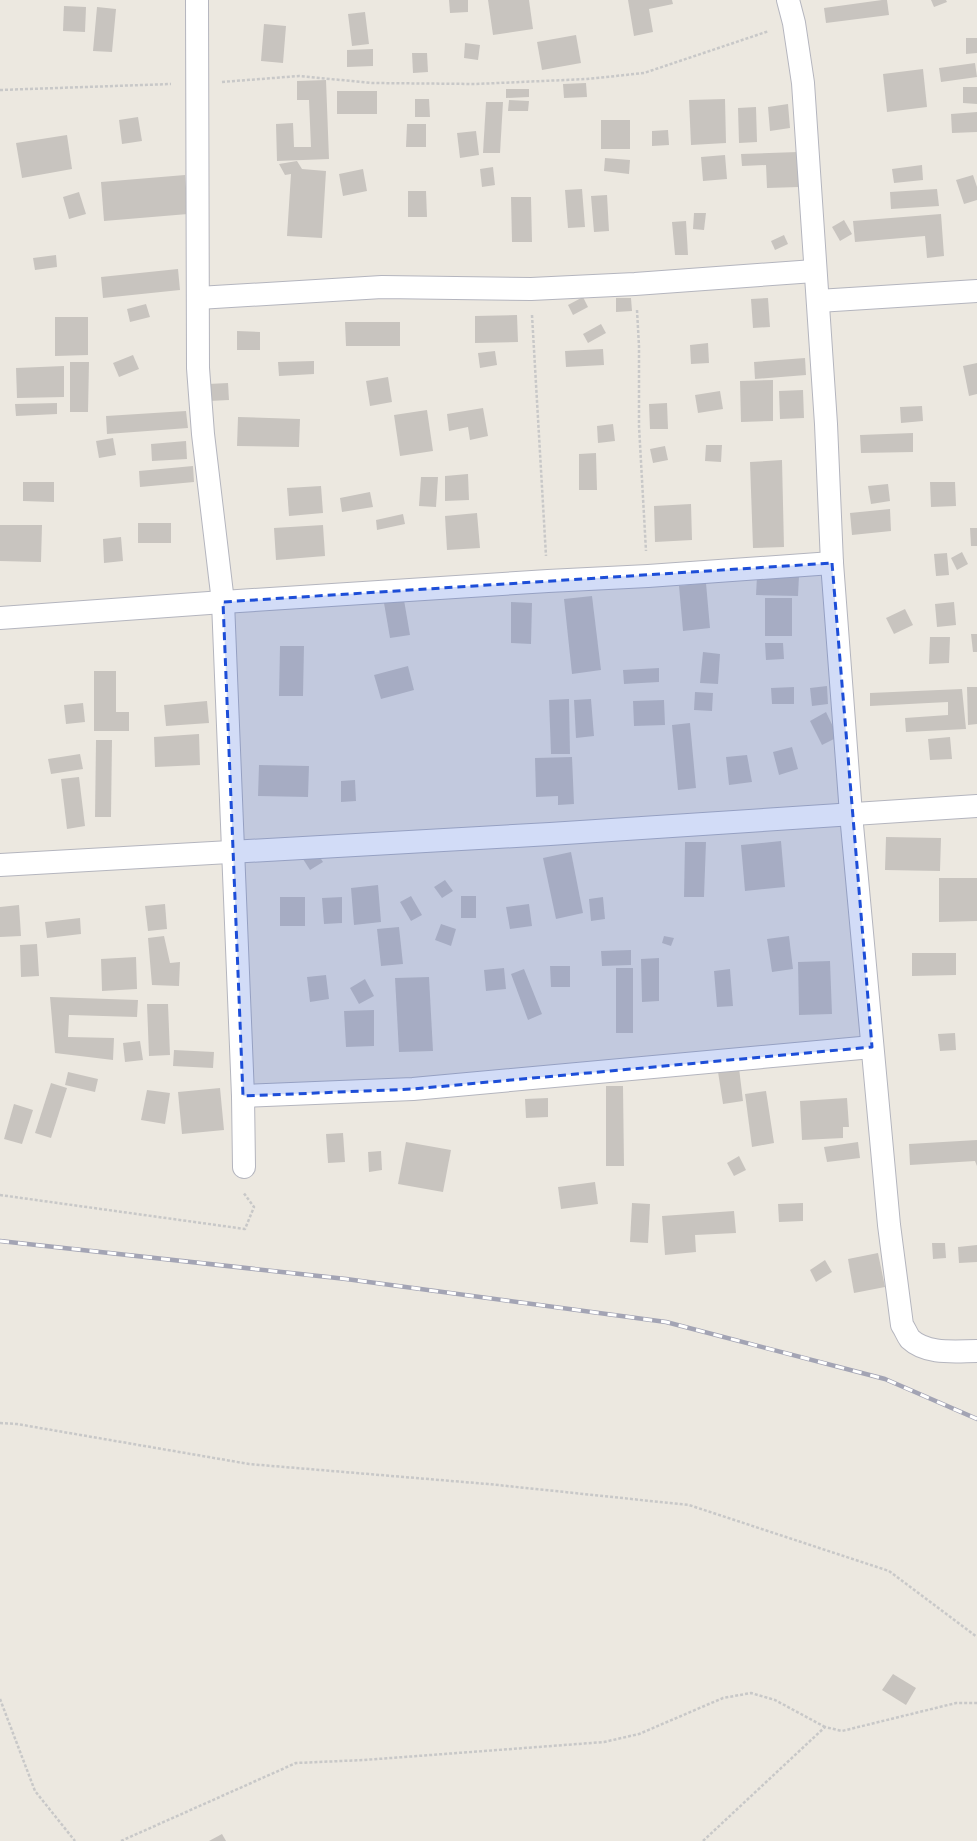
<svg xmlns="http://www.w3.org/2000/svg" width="977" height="1841" font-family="Karla,sans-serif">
	<rect width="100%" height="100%" fill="#ece8e0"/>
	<g fill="#c8c4bf">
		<polygon points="449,0 468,0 468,12 450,13"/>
		<polygon points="488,0 529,0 533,29 493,35"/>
		<polygon points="628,0 672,0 673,4 649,9 653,32 634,36"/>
		<polygon points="882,0 887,0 889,15 826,23 824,8"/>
		<polygon points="931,0 946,0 947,2 934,7"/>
		<polygon points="64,6 86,7 85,32 63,31"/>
		<polygon points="97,7 116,9 112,52 93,51"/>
		<polygon points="365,12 369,44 352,46 348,14"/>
		<polygon points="264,24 286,26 283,63 261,61"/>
		<polygon points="576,35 581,63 542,70 537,42"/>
		<polygon points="966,38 977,38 977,53 966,54"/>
		<polygon points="465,43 480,45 478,60 464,58"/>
		<polygon points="373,49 373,66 347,67 347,50"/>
		<polygon points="412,53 427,53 428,72 413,73"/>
		<polygon points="975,63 977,77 941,82 939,68"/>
		<polygon points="923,69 927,107 887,112 883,74"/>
		<polygon points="326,80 329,159 277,161 276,124 293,123 294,147 311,147 309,100 297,100 297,81"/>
		<polygon points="586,83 587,97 564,98 563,84"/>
		<polygon points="963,87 977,87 977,104 963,103"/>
		<polygon points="506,89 529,89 529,97 506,98"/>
		<rect x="337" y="91" width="40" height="23"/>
		<polygon points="415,99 429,99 430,117 415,117"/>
		<polygon points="725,99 726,143 691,145 689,100"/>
		<polygon points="509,100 529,101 528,111 508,111"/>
		<polygon points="486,102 503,102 500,153 483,153"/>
		<polygon points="788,104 790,128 770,131 768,107"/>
		<polygon points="756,107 757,142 739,143 738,108"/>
		<polygon points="977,112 977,132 952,133 951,114"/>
		<polygon points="138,117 142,141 122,144 119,120"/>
		<rect x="601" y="120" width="29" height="29"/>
		<polygon points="407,124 426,124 426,147 406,147"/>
		<polygon points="668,130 669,145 652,146 652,131"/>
		<polygon points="476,131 479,155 460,158 457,133"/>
		<polygon points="67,135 72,169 22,178 16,143"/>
		<polygon points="798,152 799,187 767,188 766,165 742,166 741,154"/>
		<polygon points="725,155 727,179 703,181 701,157"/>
		<polygon points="605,158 630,160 629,174 604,171"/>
		<polygon points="297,161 302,169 326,171 322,238 287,236 291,174 285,175 279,164"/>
		<polygon points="922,165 923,180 894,183 892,169"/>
		<polygon points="493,167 495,185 482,187 480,169"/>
		<polygon points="363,169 367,191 343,196 339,174"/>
		<polygon points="185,175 188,214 104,221 101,182"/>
		<polygon points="973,175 977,187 977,200 964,204 956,180"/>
		<polygon points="582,189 585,227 568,228 565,190"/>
		<polygon points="937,189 939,206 891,209 890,192"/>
		<polygon points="408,191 426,191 427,217 408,217"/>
		<polygon points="79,192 86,214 69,219 63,197"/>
		<polygon points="607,195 609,231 594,232 591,196"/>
		<polygon points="511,197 531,197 532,242 512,242"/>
		<polygon points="694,213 706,213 704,230 693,229"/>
		<polygon points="941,214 944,256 927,258 925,236 855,242 853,221"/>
		<polygon points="844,220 852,234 840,241 832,227"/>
		<polygon points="686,221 688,255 675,255 672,222"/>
		<polygon points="784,235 788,244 775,250 771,241"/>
		<polygon points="56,255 57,267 35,270 33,258"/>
		<polygon points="178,269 180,290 103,298 101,277"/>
		<polygon points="583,297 588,307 573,315 568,305"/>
		<polygon points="616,298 631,298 632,311 616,312"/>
		<polygon points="768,298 770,327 753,328 751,299"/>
		<polygon points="146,304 150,317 130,322 127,309"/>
		<polygon points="517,315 518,342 475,343 475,316"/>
		<polygon points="55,317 88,317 88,355 55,356"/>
		<polygon points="345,322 400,322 400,346 346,346"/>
		<polygon points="601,324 606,333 588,343 583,334"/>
		<polygon points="237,331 260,332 260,350 237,350"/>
		<polygon points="708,343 709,363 691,364 690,345"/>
		<polygon points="603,349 604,365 566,367 565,351"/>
		<polygon points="495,351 497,365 480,368 478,353"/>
		<polygon points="133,355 139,369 119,377 113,363"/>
		<polygon points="805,358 806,375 755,379 754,362"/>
		<polygon points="314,361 314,374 279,376 278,362"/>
		<polygon points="70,362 89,362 88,412 70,412"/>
		<polygon points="977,363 977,394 969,396 963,366"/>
		<polygon points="64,366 64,397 17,398 16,368"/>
		<polygon points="388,377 392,402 370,406 366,381"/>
		<polygon points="773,380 773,421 741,422 740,381"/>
		<polygon points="228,383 229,400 209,401 208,384"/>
		<polygon points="803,390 804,418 780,419 779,391"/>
		<polygon points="720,391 723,409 698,413 695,395"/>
		<polygon points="57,403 57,414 16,416 15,404"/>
		<polygon points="667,403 668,429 650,429 649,404"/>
		<polygon points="922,406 923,421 901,423 900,407"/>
		<polygon points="483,408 488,436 470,440 468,427 449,431 447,414"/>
		<polygon points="427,410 433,451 400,456 394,415"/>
		<polygon points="186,411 188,428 107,434 106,416"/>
		<polygon points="238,417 300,419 299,447 237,446"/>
		<polygon points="613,424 615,441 598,443 597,426"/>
		<polygon points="913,433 913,452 861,453 860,435"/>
		<polygon points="113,438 116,455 99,458 96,441"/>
		<polygon points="186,441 187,459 152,461 151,444"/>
		<polygon points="706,445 722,445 721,462 705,461"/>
		<polygon points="665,446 668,460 653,463 650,449"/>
		<polygon points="596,453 597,490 579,490 579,454"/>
		<polygon points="782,460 784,547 753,548 750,462"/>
		<polygon points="193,466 194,482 140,487 139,471"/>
		<polygon points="468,474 469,500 445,501 445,476"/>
		<polygon points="421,477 438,477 436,507 419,506"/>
		<polygon points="23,482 54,482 54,502 23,501"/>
		<polygon points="930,482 955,482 956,506 931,507"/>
		<polygon points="888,484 890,501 871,504 868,486"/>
		<polygon points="321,486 323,513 289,516 287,488"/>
		<polygon points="370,492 373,507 342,512 340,498"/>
		<polygon points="691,504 692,540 655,542 654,506"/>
		<polygon points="890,509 891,531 852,535 850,513"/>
		<polygon points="477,513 480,548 447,550 445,516"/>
		<polygon points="403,514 405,524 377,530 376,520"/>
		<rect x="138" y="523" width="33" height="20"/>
		<polygon points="0,525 42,525 41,562 0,561"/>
		<polygon points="323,525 325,556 276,560 274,528"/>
		<polygon points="970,528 977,528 977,546 971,546"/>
		<polygon points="121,537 123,561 104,563 103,539"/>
		<polygon points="962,552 968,564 957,570 951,558"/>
		<polygon points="947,553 949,575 936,576 934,554"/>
		<polygon points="757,576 799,576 798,596 756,595"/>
		<polygon points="706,583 710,628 683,631 679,586"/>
		<polygon points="592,596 601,670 572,674 564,599"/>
		<rect x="765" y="598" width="27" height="38"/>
		<polygon points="404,600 410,635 390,638 384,603"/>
		<polygon points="511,602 532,603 531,644 511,643"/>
		<polygon points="954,602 956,625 937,627 935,604"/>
		<polygon points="905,609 913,625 894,634 886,618"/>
		<polygon points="971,634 977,634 977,652 973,652"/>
		<polygon points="930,637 950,637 949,663 929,664"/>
		<polygon points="765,643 783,643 784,659 766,660"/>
		<polygon points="280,646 304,646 303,696 279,696"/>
		<polygon points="703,652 720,654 718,684 700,683"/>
		<polygon points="408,666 414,690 381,699 374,675"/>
		<polygon points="659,668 659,682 624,684 623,670"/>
		<polygon points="94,671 116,671 116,712 129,712 129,731 94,731"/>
		<polygon points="827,686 828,704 812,706 810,688"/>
		<polygon points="794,687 794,704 772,704 771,688"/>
		<polygon points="967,687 977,687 977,724 968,725"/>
		<polygon points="962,689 966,729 906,732 905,718 948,715 948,702 870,706 870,693"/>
		<polygon points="695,692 713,693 712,711 694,710"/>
		<polygon points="569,699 570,754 551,754 549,700"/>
		<polygon points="591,699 594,736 576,738 574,700"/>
		<polygon points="664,700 665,725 634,726 633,701"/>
		<polygon points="207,701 209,723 166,726 164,705"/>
		<polygon points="83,703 85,722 66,724 64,705"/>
		<polygon points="826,712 838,737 822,745 810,721"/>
		<polygon points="690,723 696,788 678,790 672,725"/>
		<polygon points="199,734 200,765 155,767 154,737"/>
		<polygon points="950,737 952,759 930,760 928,739"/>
		<polygon points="96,740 112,740 111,817 95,817"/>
		<polygon points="792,747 798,769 779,775 773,752"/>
		<polygon points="80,754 83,769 51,774 48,759"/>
		<polygon points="747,755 752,782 729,785 726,757"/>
		<polygon points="572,757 574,804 558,805 558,796 536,797 535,758"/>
		<polygon points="259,765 309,766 308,797 258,796"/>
		<polygon points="79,777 85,826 67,829 61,779"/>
		<polygon points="355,780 356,801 341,802 341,781"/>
		<polygon points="886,837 941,838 940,871 885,870"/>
		<polygon points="781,841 785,887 745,891 741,845"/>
		<polygon points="685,842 706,842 704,897 684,897"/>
		<polygon points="316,851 323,862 310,870 303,859"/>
		<polygon points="571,852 583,913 556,919 543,858"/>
		<polygon points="939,878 977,878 977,921 939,922"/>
		<polygon points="445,880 453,891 442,898 434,887"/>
		<polygon points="378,885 381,922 354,925 351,888"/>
		<polygon points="411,896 422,915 411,921 400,902"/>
		<rect x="461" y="896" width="15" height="22"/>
		<rect x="280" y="897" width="25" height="29"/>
		<polygon points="342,897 342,923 324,924 322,898"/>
		<polygon points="603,897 605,919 591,921 589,899"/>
		<polygon points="165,904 167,929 148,931 145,906"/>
		<polygon points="529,904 532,926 510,929 506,907"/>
		<polygon points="19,905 21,936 0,937 0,907"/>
		<polygon points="80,918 81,934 47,938 45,922"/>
		<polygon points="441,924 456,929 451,946 435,940"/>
		<polygon points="399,927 403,964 381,966 377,929"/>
		<polygon points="164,936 170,963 180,962 179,986 152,985 148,938"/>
		<polygon points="664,936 674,938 671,946 662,943"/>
		<polygon points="789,936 793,969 772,972 767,939"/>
		<polygon points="37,944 39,976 21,977 20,945"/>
		<polygon points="631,950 631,965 602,966 601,951"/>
		<polygon points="912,953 956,953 956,975 912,976"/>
		<polygon points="136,957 137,989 102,991 101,959"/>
		<polygon points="659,958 659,1001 642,1002 641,959"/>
		<polygon points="830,961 832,1014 799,1015 798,962"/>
		<polygon points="550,966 570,966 570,987 551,987"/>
		<polygon points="504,968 506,989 486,991 484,970"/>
		<rect x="616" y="968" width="17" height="65"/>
		<polygon points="524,969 542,1014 528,1020 511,974"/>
		<polygon points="730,969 733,1006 717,1007 714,971"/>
		<polygon points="326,975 329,999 310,1002 307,977"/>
		<polygon points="429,977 433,1051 399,1052 395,978"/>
		<polygon points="365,979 374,996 359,1004 350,988"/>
		<polygon points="50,997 138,1000 137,1017 69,1015 68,1037 114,1038 113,1060 55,1053"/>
		<polygon points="147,1004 168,1004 170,1055 149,1056"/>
		<polygon points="374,1010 374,1046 346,1047 344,1011"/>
		<polygon points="955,1033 956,1050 940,1051 938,1034"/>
		<polygon points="140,1041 143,1060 125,1062 123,1043"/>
		<polygon points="174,1050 214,1052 213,1068 173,1066"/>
		<polygon points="739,1068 743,1101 723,1104 718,1072"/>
		<polygon points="68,1072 98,1079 95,1092 65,1085"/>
		<polygon points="51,1083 67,1088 51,1138 35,1133"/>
		<polygon points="606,1086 623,1086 624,1166 606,1166"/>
		<polygon points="220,1088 224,1130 182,1134 178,1092"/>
		<polygon points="147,1090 170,1093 165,1124 141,1120"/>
		<polygon points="766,1091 774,1143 752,1147 745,1094"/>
		<polygon points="548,1098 548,1117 526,1118 525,1099"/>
		<polygon points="847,1098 849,1127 843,1127 843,1138 802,1140 800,1101"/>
		<polygon points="14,1104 33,1110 22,1144 4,1139"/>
		<polygon points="343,1133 345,1162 328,1163 326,1134"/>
		<polygon points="977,1140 977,1166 975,1161 910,1165 909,1144"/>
		<polygon points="406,1142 451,1150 443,1192 398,1184"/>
		<polygon points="858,1142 860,1158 827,1162 824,1147"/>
		<polygon points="381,1151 382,1170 369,1172 368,1152"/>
		<polygon points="739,1156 746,1170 734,1176 727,1163"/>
		<polygon points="595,1182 598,1204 561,1209 558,1187"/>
		<polygon points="632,1203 650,1204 648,1243 630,1242"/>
		<polygon points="803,1203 803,1221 779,1222 778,1204"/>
		<polygon points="734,1211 736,1233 695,1235 696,1252 665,1255 662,1216"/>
		<polygon points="932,1243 945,1243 946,1258 933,1259"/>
		<polygon points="977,1245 977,1262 959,1263 958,1247"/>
		<polygon points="878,1253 885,1287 854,1293 848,1259"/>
		<polygon points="825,1260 832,1272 816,1282 810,1270"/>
		<polygon points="893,1674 916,1688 906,1705 882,1690"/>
		<polygon points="222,1834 226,1841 209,1841"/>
	</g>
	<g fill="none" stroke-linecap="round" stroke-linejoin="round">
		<defs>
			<g id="minor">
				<polyline points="197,0 198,368 203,434 223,602 243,1096 244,1167"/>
				<path d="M 788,0 L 794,23 L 803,83 L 826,424 L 832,563 L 851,814 L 889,1225 L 902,1325 C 905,1329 907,1335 910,1339 C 927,1355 956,1351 977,1351"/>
				<polyline points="198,298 382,287 531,289 635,284 814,271"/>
				<polyline points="818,301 977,291"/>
				<polyline points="0,618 223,602 548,581 648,576 832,563"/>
				<polyline points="0,865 550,834 977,806"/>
				<polyline points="243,1096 413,1089 872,1047"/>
			</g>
		</defs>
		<use href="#minor" stroke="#b4b5be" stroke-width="24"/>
		<g stroke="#c8c8c8" stroke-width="2.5" stroke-dasharray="3 2" stroke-linecap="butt">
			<polyline points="222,82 299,76 372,83 476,84 587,79 644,73 769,31"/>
			<polyline points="0,90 171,84"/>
			<polyline points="637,310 639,346 639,426 646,551"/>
			<polyline points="532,315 546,556"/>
			<polyline points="0,1195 245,1229 254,1207 243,1192"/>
			<polyline points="0,1423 17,1424 249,1464 488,1484 689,1505 889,1571 977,1637"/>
			<polyline points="0,1699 35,1791 75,1841"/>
			<polyline points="121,1841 296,1763 364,1760 604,1742 639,1734 723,1698 751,1693 775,1700 825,1727"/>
			<polyline points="703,1841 825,1727 842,1731 956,1703 977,1703"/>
		</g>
		<use href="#minor" stroke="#fff" stroke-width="22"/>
		<defs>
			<polyline id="rail" points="0,1241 346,1279 666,1322 885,1379 977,1419"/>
		</defs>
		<use href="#rail" stroke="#a3a4b4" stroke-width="4.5"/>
		<use href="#rail" stroke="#fff" stroke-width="3" stroke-dasharray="9" stroke-linecap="butt"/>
	</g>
	<path fill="#1d4ed8" fill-opacity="0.2" stroke="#1d4ed8" stroke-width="3" stroke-dasharray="8 5" stroke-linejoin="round" d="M 832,563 L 872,1047 L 413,1089 L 243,1096 L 223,602 Z"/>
</svg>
